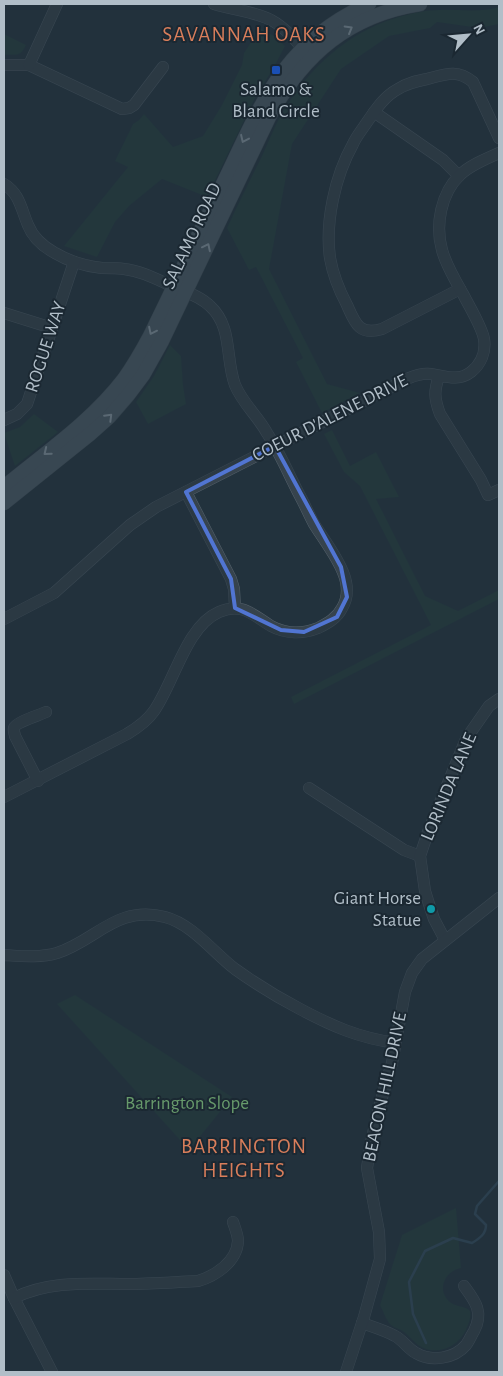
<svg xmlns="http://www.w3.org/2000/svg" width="503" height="1376" font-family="'Alegreya Sans',sans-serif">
	<rect width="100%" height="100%" fill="#22323d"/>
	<g fill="#243e3d">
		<path d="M 499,7 L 499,24 L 479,28 L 437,22 L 430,28 L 389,36 L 341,69 L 292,144 L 269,269 L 327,384 L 360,393 L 322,413 L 296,362 L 303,358 L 256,267 L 249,270 L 227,228 C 238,204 250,180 262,156 C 270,138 278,118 289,102 C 316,61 354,29 402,16 C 414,13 426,10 439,10 C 459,9 479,13 499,7 Z"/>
		<polygon points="260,28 274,36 285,46 273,69 256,96 207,197 162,179 129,206 115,222 97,257 64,246 128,167 115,161 133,124 139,120 144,114 173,147 203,136 222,105 242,65 244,53"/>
		<path d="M 4,34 L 26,45 C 20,58 17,54 4,55 Z"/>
		<polygon points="170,345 181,356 183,385 186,404 148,424 136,402 154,376"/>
		<polygon points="34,414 58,432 15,466 4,433 20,427"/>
		<polygon points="332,430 350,466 376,452 399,497 376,499 425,596 458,611 499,590 499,599 294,704 291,697 431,625 360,486 344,472 324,434"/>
		<polygon points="75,995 232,1097 189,1150 57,1004"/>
		<path d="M 456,1208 L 461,1268 C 445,1271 436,1290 450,1302 C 455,1307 467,1306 470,1311 C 472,1316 468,1325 466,1330 C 457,1348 436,1357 418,1345 C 413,1341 409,1336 404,1332 C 400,1329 394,1328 391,1325 C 387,1322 382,1309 380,1305 L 402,1235 Z"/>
	</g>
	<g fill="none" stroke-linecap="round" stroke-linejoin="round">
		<path stroke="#355065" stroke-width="2.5" d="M 426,1343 L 413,1314 L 409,1282 L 425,1251 L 453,1238 L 472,1243 C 480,1238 486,1234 486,1225 L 475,1214 L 477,1206 L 499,1181"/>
		<defs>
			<g id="minor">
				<path d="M 214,4 C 233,10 253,11 271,20 C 286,28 297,42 308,55"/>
				<polyline points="4,65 29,65 122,109 129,108 134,105 163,67"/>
				<polyline points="29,65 57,4"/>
				<polyline points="374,112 443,160 459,176"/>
				<path d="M 4,184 C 20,194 21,209 28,225 C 33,238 44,247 55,253 C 70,262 85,266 102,268 C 109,268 117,268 124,269 C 142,271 158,280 174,287 C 186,292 200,296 210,306 C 233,327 225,358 235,385 C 243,404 257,415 267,433 C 280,453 289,475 300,496 C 305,505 309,515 314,524 C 324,540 343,565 346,582 C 348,592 347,600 342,608 C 337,618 328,623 318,628 C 303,634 286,634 271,626 C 253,615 242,602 219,612 C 186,626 174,683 154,711 C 147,721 137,728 127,734 L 4,797"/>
				<path d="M 460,289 L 382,329 C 359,336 355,323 347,305 C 339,290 333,275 330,258 C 325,222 335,176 353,144 C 356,137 361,131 365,125 C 375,111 383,97 398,89 C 407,83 417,81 427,79 C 446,74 457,69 473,82 L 499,138"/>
				<polyline points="4,313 52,328"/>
				<path d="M 439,376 C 434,391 434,398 440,414 L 481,480 L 488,495 L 499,490"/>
				<polyline points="4,420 17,414 27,404 74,262"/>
				<polyline points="186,492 231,579 234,589 235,608"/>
				<path d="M 4,619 L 54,593 L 130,525 L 156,507 L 409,378 C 416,375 423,373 431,374 C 445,376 458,382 471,372 C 481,364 486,352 484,339 C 482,327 469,306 463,294 C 455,280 446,265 442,250 C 435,225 441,193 460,175 C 470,165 486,159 499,153"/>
				<path d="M 38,781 L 15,736 C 15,734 13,731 14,728 C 16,722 40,715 46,712"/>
				<polyline points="309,788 404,850 420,856"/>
				<polyline points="445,940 434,919 429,904 425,891 420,856 428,832 466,739 489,706 499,699"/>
				<path d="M 4,955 C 21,956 40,958 57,953 C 97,940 116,905 165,917 C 192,924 213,952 235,969 C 256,984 277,997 300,1009 C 332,1026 359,1038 396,1043"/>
				<polyline points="4,1275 14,1298 52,1372"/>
				<path d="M 14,1298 C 50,1280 89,1284 128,1284 C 151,1284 175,1282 198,1281 C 215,1276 237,1262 238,1241 C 238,1235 235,1228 233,1222"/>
				<path d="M 362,1323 C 373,1327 384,1330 395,1336 C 403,1340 408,1349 416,1353 C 431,1362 454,1359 466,1345 C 469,1341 471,1336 474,1331 C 484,1312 475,1301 464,1286"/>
				<polyline points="346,1372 364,1317 380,1259 379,1232 367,1168 371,1142 380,1104 392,1063 405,992 412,973 422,959 499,898"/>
			</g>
			<g id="major">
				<path d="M 4,487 C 45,453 91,422 124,379 C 134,365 142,351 150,336 C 174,287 197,238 221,188 C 260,108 281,43 369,4"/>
				<path d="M 4,503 L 90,434 L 109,417 L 128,395 L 143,375 L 162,341 L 270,115 C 304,54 349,15 420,4"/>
			</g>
		</defs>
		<use href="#minor" stroke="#54616b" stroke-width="12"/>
		<use href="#major" stroke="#424f59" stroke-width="15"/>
		<use href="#minor" stroke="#36434d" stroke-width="11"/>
		<use href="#major" stroke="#53626d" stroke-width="14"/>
	</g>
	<defs><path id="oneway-chevron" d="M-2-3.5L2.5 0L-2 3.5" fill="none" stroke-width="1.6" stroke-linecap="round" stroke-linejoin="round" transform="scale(1.25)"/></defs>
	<g stroke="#9eacb6">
		<use href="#oneway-chevron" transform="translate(349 29) rotate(-30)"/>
		<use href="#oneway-chevron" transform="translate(244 139) rotate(115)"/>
		<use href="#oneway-chevron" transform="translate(207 247) rotate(-64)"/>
		<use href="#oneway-chevron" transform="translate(152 331) rotate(116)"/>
		<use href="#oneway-chevron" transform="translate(109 417) rotate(-45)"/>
		<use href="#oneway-chevron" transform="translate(47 452) rotate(141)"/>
	</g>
	<path d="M0 0H503V1376H0ZM 275,446 L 341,567 L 347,597 L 337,617 L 304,632 L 281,630 L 235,608 L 231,579 L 186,492 Z" fill="#22323d" fill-opacity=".55" fill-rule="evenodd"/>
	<path fill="none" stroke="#5175d2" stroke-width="4" stroke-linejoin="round" d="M 275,446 L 341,567 L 347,597 L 337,617 L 304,632 L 281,630 L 235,608 L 231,579 L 186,492 Z"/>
	<rect fill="#1a4fb4" stroke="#1b2832" stroke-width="2" x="271" y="65" width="10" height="10" rx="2.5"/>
	<circle fill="#0f9aa8" stroke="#1b2832" stroke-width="2" cx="431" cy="909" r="5"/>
	<g text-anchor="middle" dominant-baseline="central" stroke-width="4" stroke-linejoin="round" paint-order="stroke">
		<g font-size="19" fill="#b1bec8" stroke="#1b2832">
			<text x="276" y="89">Salamo &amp;<tspan x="276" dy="22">Bland Circle</tspan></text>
			<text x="421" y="898" text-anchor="end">Giant Horse<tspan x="421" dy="22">Statue</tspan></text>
		</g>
		<g font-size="19" fill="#b1bec8" stroke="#1b2832">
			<text transform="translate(192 236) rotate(-65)">SALAMO ROAD</text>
			<text transform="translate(46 347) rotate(-72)">ROGUE WAY</text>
			<text transform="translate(330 418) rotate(-27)">COEUR D'ALENE DRIVE</text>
			<text transform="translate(449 787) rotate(-67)">LORINDA LANE</text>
			<text transform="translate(385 1087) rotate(-78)">BEACON HILL DRIVE</text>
		</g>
		<g font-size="19" fill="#679a6b" stroke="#1b2832">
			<text x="187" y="1103">Barrington Slope</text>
		</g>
		<g font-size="21" letter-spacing="1" fill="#d97e5b" stroke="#1b2832">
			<text x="244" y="34">SAVANNAH OAKS</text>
			<text x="244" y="1146">BARRINGTON<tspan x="244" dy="24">HEIGHTS</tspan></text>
		</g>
	</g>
	<rect width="503" height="1376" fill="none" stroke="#b1bec8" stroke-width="10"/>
	<g transform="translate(468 35) rotate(63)" stroke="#1b2832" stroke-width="4" paint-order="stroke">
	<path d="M0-4L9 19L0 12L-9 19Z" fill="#b1bec8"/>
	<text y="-8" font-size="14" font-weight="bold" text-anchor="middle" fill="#b1bec8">N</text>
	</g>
</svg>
